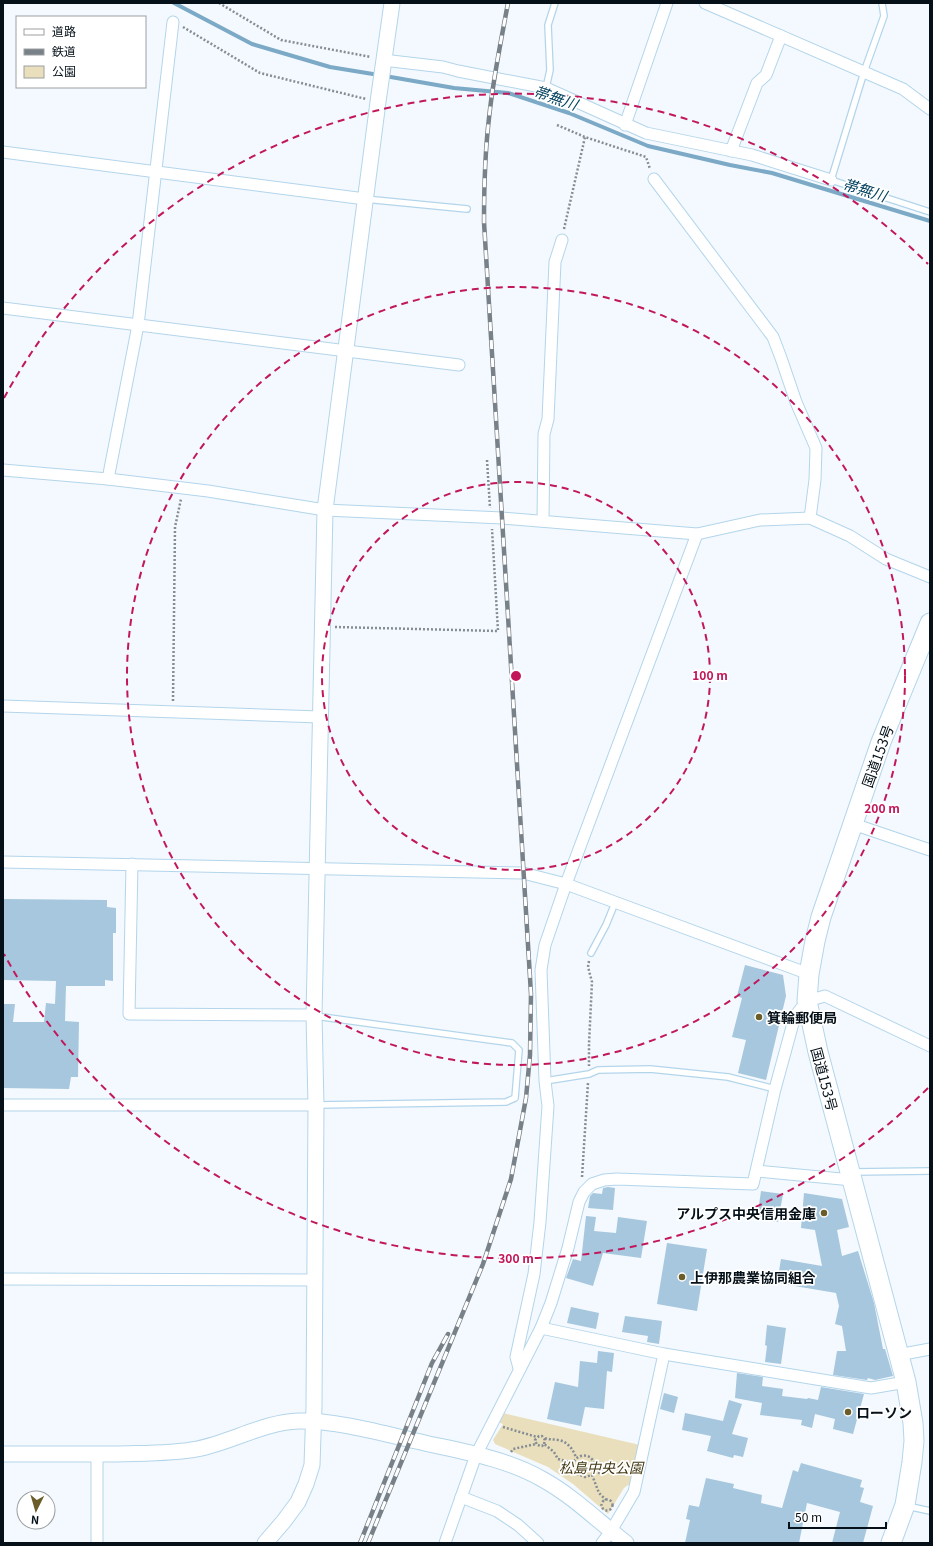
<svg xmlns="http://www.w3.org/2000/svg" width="933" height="1546" font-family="Georgia,'Noto Sans JP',serif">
	<rect width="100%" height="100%" fill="#f3f9fe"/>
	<polygon fill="#e9dfbc" points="503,1413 640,1445 631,1485 628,1485 624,1488 608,1514 573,1484 548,1467 495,1444 493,1440 503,1424 498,1422"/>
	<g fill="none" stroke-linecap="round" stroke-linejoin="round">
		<g stroke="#7ba9c6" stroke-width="4">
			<polyline points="174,3 252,44 330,67 379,75"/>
			<polyline points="385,76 454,88 508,93 569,113 648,146 730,165 772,173 930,221"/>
		</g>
	</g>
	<g fill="#a6c7dd">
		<polygon points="3,899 107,900 107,907 116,908 116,933 113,933 113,981 105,980 105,986 66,986 65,1021 79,1022 78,1077 71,1077 69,1089 3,1088 3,1004 15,1004 13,1022 44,1022 46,1003 55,1004 56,981 3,980"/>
		<polygon points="745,965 783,975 786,996 766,1080 738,1073 746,1040 732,1037 742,998 737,996"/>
		<polygon points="608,1187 615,1188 613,1210 588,1208 590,1196 593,1193 602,1194 603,1188"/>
		<polygon points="761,1191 783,1194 778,1222 757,1219"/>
		<polygon points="804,1193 842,1199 849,1227 837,1230 842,1256 858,1251 874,1303 883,1349 885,1349 893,1376 875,1380 868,1378 867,1380 833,1375 837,1351 846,1351 842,1326 835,1324 839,1306 836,1293 777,1283 781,1259 822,1266 815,1230 801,1228"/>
		<polygon points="586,1216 596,1217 594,1231 616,1233 618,1217 647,1221 641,1258 603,1253 593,1286 566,1278 573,1259 581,1261"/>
		<polygon points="667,1243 707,1249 697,1311 657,1304"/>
		<polygon points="571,1307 599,1313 596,1329 567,1323"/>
		<polygon points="625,1316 662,1321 659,1344 647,1342 648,1336 622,1332"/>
		<polygon points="767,1325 786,1328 781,1364 765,1362 767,1346 765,1345"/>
		<polygon points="598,1351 614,1353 612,1372 607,1371 604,1409 585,1407 581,1426 547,1419 555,1382 578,1387 580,1361 597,1363"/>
		<polygon points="737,1373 763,1377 762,1386 783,1389 782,1396 807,1399 808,1398 818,1400 821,1387 864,1394 853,1434 833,1429 835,1419 815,1414 812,1428 801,1425 802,1420 760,1415 762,1403 735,1398"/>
		<polygon points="664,1393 678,1397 674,1413 660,1409"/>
		<polygon points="729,1400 742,1404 732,1434 748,1438 743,1457 734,1455 733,1458 707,1451 711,1436 682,1430 685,1413 723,1421"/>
		<polygon points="801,1463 862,1480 860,1487 864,1488 860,1502 873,1506 863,1543 832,1543 840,1512 807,1503 799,1543 685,1543 690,1520 686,1519 689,1505 699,1507 706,1478 734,1484 733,1488 762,1495 761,1503 782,1508 793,1470 798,1472"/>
	</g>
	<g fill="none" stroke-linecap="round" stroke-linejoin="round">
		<defs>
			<g id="lane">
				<polyline points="882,3 884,16 864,72 831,180 930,212"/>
				<polyline points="546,88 550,70 548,25 555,3"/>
				<polyline points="365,199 467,209"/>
				<polyline points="591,953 606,925 615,903"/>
				<polyline points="315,1016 512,1043 519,1050 515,1098 506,1102 316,1105"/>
				<polyline points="545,1081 589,1074 598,1070 650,1069 728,1077 775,1089"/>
				<polyline points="852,1172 930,1171"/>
				<polyline points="907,1506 930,1511"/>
			</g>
			<g id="street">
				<polyline points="705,3 903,89 930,109"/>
				<polyline points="383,60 443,67 458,71 546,88 646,133 752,155 831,180"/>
				<polyline points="625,125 667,3"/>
				<polyline points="731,151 757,83 766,75 781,36"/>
				<polyline points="3,152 365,199"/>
				<polyline points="654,179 773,337 781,358 796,402 816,448 815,480 810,518"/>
				<polyline points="3,308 459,365"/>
				<polyline points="3,470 108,479 208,491 325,510 502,518 697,534 760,520 810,518 850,536 886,559 930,577"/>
				<polyline points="108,479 138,325 173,22"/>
				<polyline points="543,521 544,434 548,419 555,262 562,240"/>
				<polyline points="3,706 320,717"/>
				<polyline points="853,824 930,850"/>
				<polyline points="3,862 523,873 566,884 809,974"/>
				<polyline points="132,864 129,1014 314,1015"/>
				<polyline points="3,1105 316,1105"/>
				<polyline points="757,1171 852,1180"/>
				<polyline points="3,1279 315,1280"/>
				<polyline points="541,1328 664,1354 871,1388 906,1382"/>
				<polyline points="898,1355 930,1349"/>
				<polyline points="519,1368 516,1357 534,1274 540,1222 548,1106 545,1081 541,970 545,945 566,884 697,534"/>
				<polyline points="97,1454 97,1543"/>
				<polyline points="461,1497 497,1511 518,1525 538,1543"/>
				<polyline points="445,1543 476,1455 541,1328 551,1303 568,1248 579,1202 584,1192 592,1184 604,1180 617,1179 753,1184 775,1089 795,1016 807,1001 825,996 930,1046"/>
				<polyline points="602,1543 611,1531 634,1492 664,1354"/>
			</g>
			<g id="secondary">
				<path d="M 3,1454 C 40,1454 78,1454 115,1454 C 143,1453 170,1454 197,1449 C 232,1442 264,1422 299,1421 C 334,1420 382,1433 416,1441 C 459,1451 503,1457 542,1479 C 573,1496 598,1521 626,1543"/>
				<polyline points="265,1543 284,1521 298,1502 306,1484 312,1465 314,1406 316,1105 314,1015 325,510 378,102 392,3"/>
			</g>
			<polyline id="highway" points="891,1543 905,1505 912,1462 914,1441 913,1423 906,1382 818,1052 807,1001 809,974 815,941 821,917 881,742 930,623"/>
		</defs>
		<use href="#lane" stroke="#b3d5eb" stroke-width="8"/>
		<use href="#street" stroke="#b3d5eb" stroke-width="13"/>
		<use href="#secondary" stroke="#b3d5eb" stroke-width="17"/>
		<use href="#highway" stroke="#b3d5eb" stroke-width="21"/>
		<g stroke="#858d94" stroke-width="2.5" stroke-dasharray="2 2" stroke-linecap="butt">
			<polyline points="219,3 281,40 371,57"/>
			<polyline points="183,27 260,73 366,99"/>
			<polyline points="557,125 585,137 646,157 650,169"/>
			<polyline points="564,229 585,137"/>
			<polyline points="487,460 490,508"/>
			<polyline points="335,627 498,631 492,529"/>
			<polyline points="173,701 175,527 181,499"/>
			<polyline points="589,961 588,967 592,982 589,1044 589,1066"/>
			<polyline points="582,1177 588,1083"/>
			<polyline points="503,1427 537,1437"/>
			<path d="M 545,1438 C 549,1440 553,1439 558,1440 C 567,1441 574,1450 576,1458"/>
			<polyline points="544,1444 545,1440 542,1436 539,1436 535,1440 537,1445 542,1446 544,1444 554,1452 558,1459 573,1463"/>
			<polyline points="511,1452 513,1449 536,1444"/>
			<polyline points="595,1468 606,1470"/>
			<polyline points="594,1472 605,1474"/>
			<path d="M 592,1475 L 595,1467 C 593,1447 565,1456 575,1473 L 585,1477 L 592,1475 L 599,1493 L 606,1500"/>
			<circle cx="607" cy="1505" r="5.5"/>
		</g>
		<use href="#lane" stroke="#fff" stroke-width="5.5"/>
		<use href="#street" stroke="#fff" stroke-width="11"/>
		<use href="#secondary" stroke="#fff" stroke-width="15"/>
		<use href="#highway" stroke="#fff" stroke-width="19"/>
		<defs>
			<g id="rail">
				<polyline points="360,1543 432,1363 448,1334"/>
				<path d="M 368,1543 L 483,1264 L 511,1179 L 526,1098 L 530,1055 L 531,994 L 484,222 C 484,187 485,152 489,118 C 493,79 501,41 508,3"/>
			</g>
		</defs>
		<use href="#rail" stroke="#788187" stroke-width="4.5"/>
		<use href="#rail" stroke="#fff" stroke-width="3" stroke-dasharray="9" stroke-linecap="butt"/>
	</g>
	<g fill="none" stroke="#c2185b" stroke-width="2" stroke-dasharray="7 5">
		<circle cx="516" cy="676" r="194"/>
		<circle cx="516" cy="676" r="389"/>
		<path d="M928 1088A583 583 0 0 1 4 954M4 398A583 583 0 0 1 928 264"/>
	</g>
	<g fill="#6b5d2a" stroke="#fff" stroke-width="1.5">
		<circle cx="759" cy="1017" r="4"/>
		<circle cx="824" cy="1213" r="4"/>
		<circle cx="682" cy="1277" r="4"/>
		<circle cx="848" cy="1412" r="4"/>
	</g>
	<g text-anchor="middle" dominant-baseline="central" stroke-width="3.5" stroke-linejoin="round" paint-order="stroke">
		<g font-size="14" fill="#051018" stroke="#fff">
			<text transform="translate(877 756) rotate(-70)">国道153号</text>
			<text transform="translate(825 1079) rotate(75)">国道153号</text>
		</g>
		<g font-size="14" font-weight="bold" fill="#051018" stroke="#fff" text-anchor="start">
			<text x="767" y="1017">箕輪郵便局</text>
			<text x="816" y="1213" text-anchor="end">アルプス中央信用金庫</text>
			<text x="690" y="1277">上伊那農業協同組合</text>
			<text x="856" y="1412">ローソン</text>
		</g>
		<g font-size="14" font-style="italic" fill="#423711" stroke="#fff">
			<text x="601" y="1467">松島中央公園</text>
		</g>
		<g font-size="15" font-style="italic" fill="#064461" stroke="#fff">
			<text transform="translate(556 97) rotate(19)">帯無川</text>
			<text transform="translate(865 189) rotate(17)">帯無川</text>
		</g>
	</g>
	<circle cx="516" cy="676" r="6" fill="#c2185b" stroke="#fff" stroke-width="2"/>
	<g font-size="12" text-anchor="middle" font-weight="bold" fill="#c2185b" stroke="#fff" stroke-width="3.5" stroke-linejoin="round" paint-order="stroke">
		<text x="710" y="680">100 m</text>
		<text x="882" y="813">200 m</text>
		<text x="516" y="1263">300 m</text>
	</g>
	<rect width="933" height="1546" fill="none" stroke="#051018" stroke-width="8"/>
	<rect x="16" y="16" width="130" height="72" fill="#ffffff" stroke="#9b9fa3"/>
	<rect x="24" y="29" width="20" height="6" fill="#ffffff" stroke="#9b9fa3"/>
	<text x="52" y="36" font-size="12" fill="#051018">道路</text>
	<rect x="24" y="49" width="20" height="6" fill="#788187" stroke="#9b9fa3"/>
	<text x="52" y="56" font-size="12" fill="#051018">鉄道</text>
	<rect x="24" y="66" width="20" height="12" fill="#e9dfbc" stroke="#9b9fa3"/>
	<text x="52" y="76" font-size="12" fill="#051018">公園</text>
	<g transform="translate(36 1510) rotate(185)"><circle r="19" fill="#ffffff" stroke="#9b9fa3"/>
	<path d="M0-3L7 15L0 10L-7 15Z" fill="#6b5d2a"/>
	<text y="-6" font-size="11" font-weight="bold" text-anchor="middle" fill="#051018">N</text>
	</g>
	<path d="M789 1522v6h97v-6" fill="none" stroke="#051018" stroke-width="2"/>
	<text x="795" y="1522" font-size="12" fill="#051018" stroke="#ffffff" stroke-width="3" paint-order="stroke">50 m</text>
</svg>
